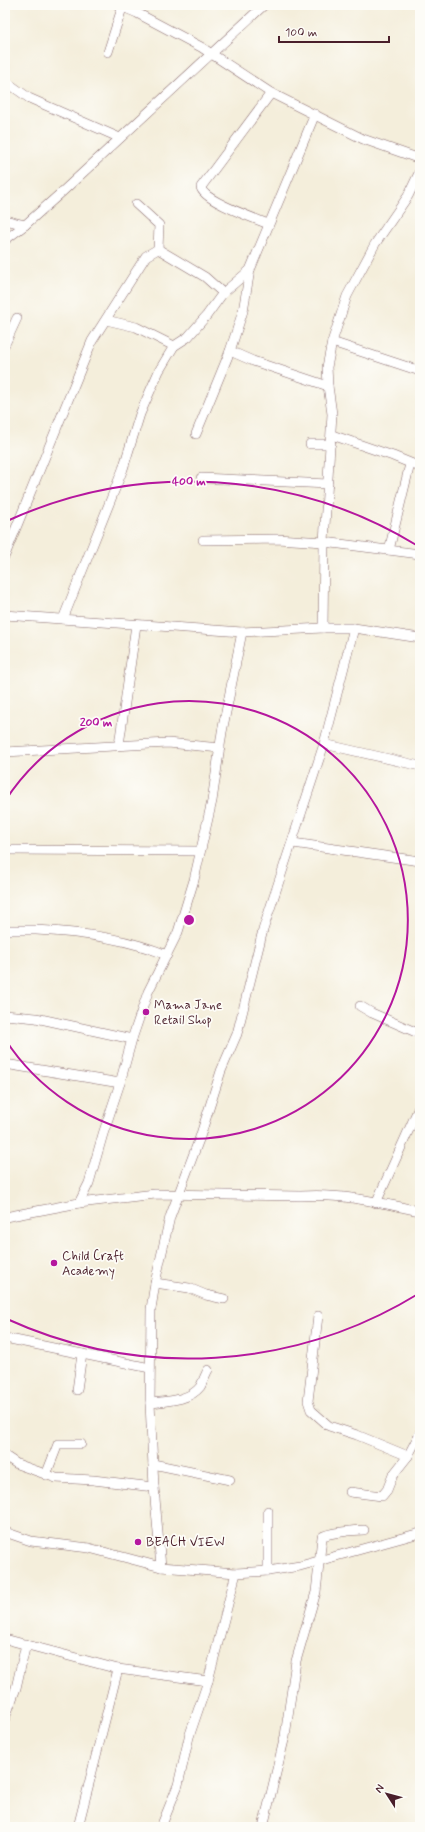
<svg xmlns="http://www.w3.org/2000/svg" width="425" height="1832" font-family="Mynerve,sans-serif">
	<rect width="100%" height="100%" fill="#fdfcf7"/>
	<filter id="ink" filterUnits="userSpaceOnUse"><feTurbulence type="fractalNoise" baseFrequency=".025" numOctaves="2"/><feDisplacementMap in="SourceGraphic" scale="8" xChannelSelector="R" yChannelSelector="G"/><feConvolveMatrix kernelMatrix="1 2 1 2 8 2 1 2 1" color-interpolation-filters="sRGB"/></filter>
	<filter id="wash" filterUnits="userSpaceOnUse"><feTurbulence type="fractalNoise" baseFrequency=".012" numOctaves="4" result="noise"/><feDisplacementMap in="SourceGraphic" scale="16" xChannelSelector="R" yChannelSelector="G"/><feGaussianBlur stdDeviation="0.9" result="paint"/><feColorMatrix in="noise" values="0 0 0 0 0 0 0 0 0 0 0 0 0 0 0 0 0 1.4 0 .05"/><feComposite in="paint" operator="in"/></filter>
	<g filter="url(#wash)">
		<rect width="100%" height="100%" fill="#f4eedb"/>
	</g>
	<g filter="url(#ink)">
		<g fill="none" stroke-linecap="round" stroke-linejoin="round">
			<defs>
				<g id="street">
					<polyline points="118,5 137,13 201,47 271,93 363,139 420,159"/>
					<polyline points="108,52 123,5"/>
					<polyline points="5,81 29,98 120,138"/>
					<polyline points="136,204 159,225 158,249"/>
					<polyline points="5,220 25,225"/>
					<path d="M 268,224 C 256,219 202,200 201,187 L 271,93"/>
					<polyline points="5,240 25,225 62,192 264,5"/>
					<polyline points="106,320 136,327 174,346"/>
					<polyline points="332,342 420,371"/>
					<polyline points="5,344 17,318"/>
					<polyline points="230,351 253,361 328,386"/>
					<polyline points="196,434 230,351 243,311 250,270"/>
					<polyline points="332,435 393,456 420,467"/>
					<polyline points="310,444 331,444"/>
					<polyline points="201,478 328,484"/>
					<polyline points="203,540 277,539 324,542 420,554"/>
					<polyline points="389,550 410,464"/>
					<polyline points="5,555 92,341 146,256 158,249 205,277 223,293"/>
					<polyline points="5,615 242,632 323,628 354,628 420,638"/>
					<polyline points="63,619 123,469 140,414 159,371 174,346 188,337 207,315 223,293 250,270 315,114"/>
					<polyline points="323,628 324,542 332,414 328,386 327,367 332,342 347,296 375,244 408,196 420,171"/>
					<polyline points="324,744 420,766"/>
					<polyline points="119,745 136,625"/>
					<polyline points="5,752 168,743 220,748"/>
					<polyline points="293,843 420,861"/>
					<polyline points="5,850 200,851"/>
					<path d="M 5,930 C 15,930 26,930 36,930 C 81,932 125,938 167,955"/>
					<polyline points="360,1006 372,1013 420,1034"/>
					<polyline points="5,1015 36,1018 132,1039"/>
					<polyline points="5,1064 120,1083"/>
					<polyline points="79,1203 89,1183 103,1134 120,1083 132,1039 148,992 178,932 194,880 212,801 222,732 242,632"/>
					<polyline points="376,1203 420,1105"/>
					<path d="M 5,1217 L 79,1203 L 155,1194 L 301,1196 C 341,1193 381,1203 420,1211"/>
					<polyline points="155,1283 189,1288 206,1295 224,1299"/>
					<polyline points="318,1316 308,1401 311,1410 329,1426 357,1435 408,1456 393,1475 387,1490 382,1496 350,1492"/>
					<polyline points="5,1338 150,1368"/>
					<polyline points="77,1390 82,1354"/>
					<path d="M 150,1403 C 166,1401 189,1401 200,1387 C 203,1382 205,1375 208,1370"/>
					<polyline points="5,1456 17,1464 56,1478 93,1480 154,1487"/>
					<polyline points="408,1456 420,1433"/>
					<polyline points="153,1464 230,1480"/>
					<polyline points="46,1475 58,1444 81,1444"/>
					<polyline points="268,1511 268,1571"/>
					<polyline points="5,1532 31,1541 89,1548 161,1567 236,1573 268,1571 300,1566 420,1533"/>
					<polyline points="161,1567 154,1487 150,1403 151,1309 155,1283 170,1217 200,1137 221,1071 237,1034 263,930 324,744 354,628"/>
					<polyline points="5,1639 118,1669 208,1681"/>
					<polyline points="5,1718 16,1688 26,1644"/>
					<polyline points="78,1827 118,1669"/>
					<polyline points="161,1827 178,1785 189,1737 208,1681 236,1573"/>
					<path d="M 263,1827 L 285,1736 L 296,1661 L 316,1592 L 322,1537 C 326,1533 356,1530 364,1530"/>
				</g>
			</defs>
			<use href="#street" stroke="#866769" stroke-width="10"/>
			<use href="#street" stroke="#fff" stroke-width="9"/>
		</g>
	</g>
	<g fill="none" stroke="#b5179e" stroke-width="2">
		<path d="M5 801A219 219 0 1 1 5 1039"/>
		<path d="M418 1294A439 439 0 0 1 7 1319M7 521A439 439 0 0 1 418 546"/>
	</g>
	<g fill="#b5179e" stroke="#fdfcf7" stroke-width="1.5">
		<circle cx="146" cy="1012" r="4"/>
		<circle cx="54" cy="1263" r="4"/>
		<circle cx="138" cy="1542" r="4"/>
	</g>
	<g text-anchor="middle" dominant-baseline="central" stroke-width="3.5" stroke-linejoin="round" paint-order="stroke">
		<g font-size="13" fill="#4a1f2b" stroke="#fdfcf7" text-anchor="start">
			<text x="154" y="1005">Mama Jane<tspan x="154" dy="15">Retail Shop</tspan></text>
			<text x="62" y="1256">Child Craft<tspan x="62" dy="15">Academy</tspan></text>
			<text x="146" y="1542">BEACH VIEW</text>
		</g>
	</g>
	<circle cx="189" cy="920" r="6" fill="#b5179e" stroke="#fdfcf7" stroke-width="2"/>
	<g font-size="12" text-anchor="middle" font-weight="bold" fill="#b5179e" stroke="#fdfcf7" stroke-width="3.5" stroke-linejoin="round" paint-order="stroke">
		<text x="189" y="485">400 m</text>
		<text x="96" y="726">200 m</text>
	</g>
	<rect width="425" height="1832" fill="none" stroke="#fdfcf7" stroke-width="20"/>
	<g transform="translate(387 1794) rotate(306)" stroke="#fdfcf7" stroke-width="3" paint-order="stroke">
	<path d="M0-3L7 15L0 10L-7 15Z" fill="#4a1f2b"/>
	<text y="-6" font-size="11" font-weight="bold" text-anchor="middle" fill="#4a1f2b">N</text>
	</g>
	<path d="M279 36v6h110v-6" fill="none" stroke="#4a1f2b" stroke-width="2"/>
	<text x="285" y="36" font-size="12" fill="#4a1f2b" stroke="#fdfcf7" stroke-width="3" paint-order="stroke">100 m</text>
</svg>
